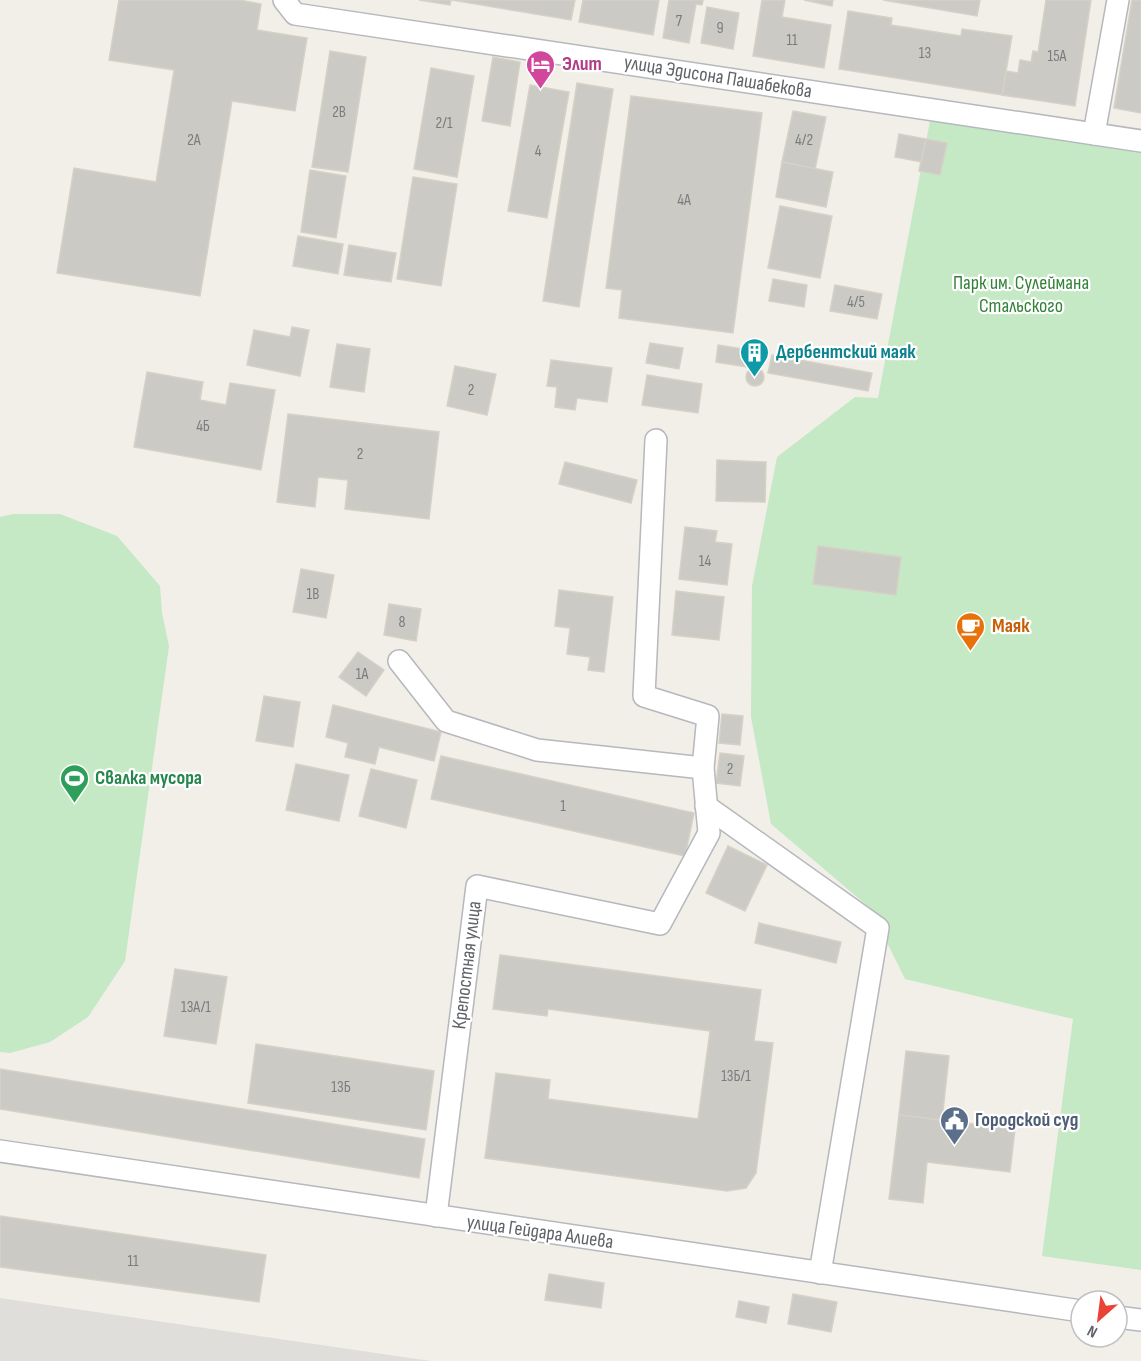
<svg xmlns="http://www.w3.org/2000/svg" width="1141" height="1361" font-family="'Sofia Sans Condensed',sans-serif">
	<rect width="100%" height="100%" fill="#f1efe8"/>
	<polygon fill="#e0deda" points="0,1298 431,1361 0,1361"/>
	<g fill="#c5e8c5">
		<polygon points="932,110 1141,141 1141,1270 1042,1256 1073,1019 905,979 870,908 771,824 751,717 752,586 777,457 855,397 878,398"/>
		<polygon points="13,514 60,514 117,536 160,586 162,613 169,646 125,961 88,1017 50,1042 10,1053 0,1052 0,517"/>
	</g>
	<g fill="#cccac5" stroke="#d6d1c6" stroke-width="1.5">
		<polygon points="119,0 239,0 261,4 257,30 307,38 295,111 232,101 200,296 57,273 74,168 156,182 174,70 109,60"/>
		<polygon points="419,0 451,0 450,5"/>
		<polygon points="452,0 575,0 571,20"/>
		<polygon points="583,0 659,0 653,35 579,22"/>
		<polygon points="669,0 703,0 702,5 696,4 689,43 663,38"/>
		<polygon points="762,0 785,0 782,17 831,25 824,68 753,56"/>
		<polygon points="804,0 833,0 832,6"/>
		<polygon points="883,0 980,0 977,16"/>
		<polygon points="1046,0 1091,0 1075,106 1002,95 1006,71 1018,73 1020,60 1031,62 1033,51 1038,52"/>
		<polygon points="1132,0 1141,0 1141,113 1114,108"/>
		<polygon points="707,7 739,13 733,49 701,43"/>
		<polygon points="848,11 892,18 891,25 961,36 962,29 1012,36 1002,95 839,69"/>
		<polygon points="330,51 366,57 348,172 312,167"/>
		<polygon points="493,57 520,62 510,126 482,121"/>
		<polygon points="431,68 474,76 457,177 414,169"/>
		<polygon points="577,83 613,89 579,307 543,301"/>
		<polygon points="530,85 569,92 547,218 508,211"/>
		<polygon points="631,96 762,113 733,333 619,318 622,290 606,288"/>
		<polygon points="793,111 826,117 815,169 782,162"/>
		<polygon points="899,134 926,139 921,162 895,157"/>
		<polygon points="926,139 947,143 940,175 919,171"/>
		<polygon points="782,162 833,172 826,207 776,197"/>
		<polygon points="310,170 346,176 336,238 301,232"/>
		<polygon points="413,177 457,184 441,286 397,279"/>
		<polygon points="780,206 832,216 820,278 768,268"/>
		<polygon points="298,236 343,244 338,274 293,266"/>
		<polygon points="349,245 396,253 391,282 344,275"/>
		<polygon points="773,279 807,285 804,307 769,301"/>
		<polygon points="835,285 882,294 877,319 830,311"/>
		<polygon points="292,327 309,330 300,376 247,365 254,330 290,337"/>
		<polygon points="650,343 683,348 679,369 646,363"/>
		<polygon points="337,344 370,349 364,392 330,387"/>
		<polygon points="718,345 756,351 753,368 716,362"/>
		<polygon points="772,355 872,373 868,391 768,373"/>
		<polygon points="551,360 612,368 607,402 577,398 575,410 555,407 557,387 547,386"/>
		<polygon points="455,366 496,374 487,415 447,406"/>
		<circle cx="755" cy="377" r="9"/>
		<polygon points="147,372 203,382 200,400 226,405 230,383 275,390 261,470 134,447"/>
		<polygon points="647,375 702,384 698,413 642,405"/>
		<polygon points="288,414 439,432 429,519 345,509 348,480 318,477 315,507 277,502"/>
		<polygon points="717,460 766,462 765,502 716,501"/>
		<polygon points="565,462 637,480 631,503 559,484"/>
		<polygon points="685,527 717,531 715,542 732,544 727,585 679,579"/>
		<polygon points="818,546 901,557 896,595 813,584"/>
		<polygon points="301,569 334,575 326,618 293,612"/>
		<polygon points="559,590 613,597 604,672 588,670 590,657 567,654 570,628 555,626"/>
		<polygon points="676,591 724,597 719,640 672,635"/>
		<polygon points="389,604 421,609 416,641 384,635"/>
		<polygon points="358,652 384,670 366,696 339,677"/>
		<polygon points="264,696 300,702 293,747 256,741"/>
		<polygon points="333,705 441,732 434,761 379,747 375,764 345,757 348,743 326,737"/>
		<polygon points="722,714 743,716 740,745 719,743"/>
		<polygon points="720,753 744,756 740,786 716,783"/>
		<polygon points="441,756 694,813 685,856 431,799"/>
		<polygon points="296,764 349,775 339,821 286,810"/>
		<polygon points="371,769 417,780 406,828 359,816"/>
		<polygon points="728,846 767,865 745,911 706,893"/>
		<polygon points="759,923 841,942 836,963 755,943"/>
		<polygon points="500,955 761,990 754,1041 773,1043 756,1173 746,1188 727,1191 485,1158 496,1073 550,1080 548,1099 698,1119 710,1031 548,1009 547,1016 493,1009"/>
		<polygon points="175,969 227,977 216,1044 164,1036"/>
		<polygon points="256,1044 434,1071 426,1130 248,1103"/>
		<polygon points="906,1051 949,1056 942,1120 899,1115"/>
		<polygon points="0,1069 425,1139 419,1178 0,1109"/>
		<polygon points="899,1115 1015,1129 1010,1172 927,1162 923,1203 889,1199"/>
		<polygon points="0,1216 266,1255 259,1302 0,1267"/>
		<polygon points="549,1274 604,1283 601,1308 545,1300"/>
		<polygon points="793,1294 837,1302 831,1332 788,1324"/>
		<polygon points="739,1301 769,1307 766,1323 736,1317"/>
	</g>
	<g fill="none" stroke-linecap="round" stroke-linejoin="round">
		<defs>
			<g id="street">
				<polyline points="284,0 295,14 1141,141"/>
				<polyline points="1094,134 1118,0"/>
				<polyline points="656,440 644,696 708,716 703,768"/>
				<polyline points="399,661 446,721 537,750 703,768 709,833 660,924 477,886 436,1216"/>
				<polyline points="706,806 878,928 820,1273"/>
				<polyline points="0,1151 1081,1311"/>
				<polyline points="1117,1317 1141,1320"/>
			</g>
		</defs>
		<use href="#street" stroke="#b5b8bc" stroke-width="24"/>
		<use href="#street" stroke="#fff" stroke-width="21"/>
	</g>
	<defs>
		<symbol id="hotel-pin" viewBox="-11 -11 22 30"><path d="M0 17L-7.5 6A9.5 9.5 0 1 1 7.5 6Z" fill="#d1479c" stroke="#fff"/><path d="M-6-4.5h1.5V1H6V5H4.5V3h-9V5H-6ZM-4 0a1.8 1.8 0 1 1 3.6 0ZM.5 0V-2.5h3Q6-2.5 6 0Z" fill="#fff"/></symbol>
		<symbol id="building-pin" viewBox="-11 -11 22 30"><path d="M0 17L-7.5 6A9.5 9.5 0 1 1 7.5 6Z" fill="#0f9aa8" stroke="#fff"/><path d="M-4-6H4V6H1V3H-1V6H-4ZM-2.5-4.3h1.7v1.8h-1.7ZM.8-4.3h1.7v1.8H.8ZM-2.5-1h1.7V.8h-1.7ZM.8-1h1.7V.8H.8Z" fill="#fff"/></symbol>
		<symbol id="cafe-pin" viewBox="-11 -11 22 30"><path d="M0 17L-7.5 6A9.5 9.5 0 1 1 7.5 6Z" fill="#e8710a" stroke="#fff"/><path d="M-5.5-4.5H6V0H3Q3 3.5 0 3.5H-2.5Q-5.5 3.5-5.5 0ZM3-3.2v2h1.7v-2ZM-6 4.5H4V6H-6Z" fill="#fff"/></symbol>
		<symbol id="stadium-pin" viewBox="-11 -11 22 30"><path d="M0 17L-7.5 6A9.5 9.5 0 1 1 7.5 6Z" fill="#2e9e5b" stroke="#fff"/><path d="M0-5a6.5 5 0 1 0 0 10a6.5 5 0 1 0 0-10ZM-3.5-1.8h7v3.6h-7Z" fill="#fff"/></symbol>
		<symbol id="civic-pin" viewBox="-11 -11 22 30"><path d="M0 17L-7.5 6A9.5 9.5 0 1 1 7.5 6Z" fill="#5c6f8a" stroke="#fff"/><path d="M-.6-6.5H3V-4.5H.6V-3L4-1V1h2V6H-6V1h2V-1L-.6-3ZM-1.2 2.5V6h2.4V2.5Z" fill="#fff"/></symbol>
	</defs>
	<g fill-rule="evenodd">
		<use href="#hotel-pin" x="524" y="48" width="33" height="45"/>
		<use href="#building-pin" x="738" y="336" width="33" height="45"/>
		<use href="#cafe-pin" x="954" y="610" width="33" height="45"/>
		<use href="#stadium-pin" x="58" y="762" width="33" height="45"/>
		<use href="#civic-pin" x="938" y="1104" width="33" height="45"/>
	</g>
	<g text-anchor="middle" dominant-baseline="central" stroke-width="4.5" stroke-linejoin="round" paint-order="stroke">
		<g font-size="16" fill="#7a7d7f">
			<text x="679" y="21">7</text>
			<text x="720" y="28">9</text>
			<text x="792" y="40">11</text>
			<text x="925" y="53">13</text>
			<text x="1057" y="56">15А</text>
			<text x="339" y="112">2В</text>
			<text x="444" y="123">2/1</text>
			<text x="194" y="140">2А</text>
			<text x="804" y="140">4/2</text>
			<text x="538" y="151">4</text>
			<text x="684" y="200">4А</text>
			<text x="856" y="302">4/5</text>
			<text x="471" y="390">2</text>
			<text x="203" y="426">4Б</text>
			<text x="360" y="454">2</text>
			<text x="705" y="561">14</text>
			<text x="313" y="594">1В</text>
			<text x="402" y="622">8</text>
			<text x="362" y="674">1А</text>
			<text x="730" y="769">2</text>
			<text x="563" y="806">1</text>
			<text x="196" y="1007">13А/1</text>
			<text x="736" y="1076">13Б/1</text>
			<text x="341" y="1087">13Б</text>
			<text x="133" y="1261">11</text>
		</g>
		<g font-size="20" font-weight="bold" fill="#b23c85" stroke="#fff" text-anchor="start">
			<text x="562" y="64">Элит</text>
		</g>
		<g font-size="20" fill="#5f6368" stroke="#fff">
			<text transform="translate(718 77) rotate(9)">улица Эдисона Пашабекова</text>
			<text transform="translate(467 965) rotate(-83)">Крепостная улица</text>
			<text transform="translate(540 1232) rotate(8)">улица Гейдара Алиева</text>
		</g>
		<g font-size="20" fill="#348238" stroke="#fff">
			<text x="1021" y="283">Парк им. Сулеймана<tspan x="1021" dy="23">Стальского</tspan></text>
		</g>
		<g font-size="20" font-weight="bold" fill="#0d838f" stroke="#fff" text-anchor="start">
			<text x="776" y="352">Дербентский маяк</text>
		</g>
		<g font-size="20" font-weight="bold" fill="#c56008" stroke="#fff" text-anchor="start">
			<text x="992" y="626">Маяк</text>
		</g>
		<g font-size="20" font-weight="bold" fill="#27864d" stroke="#fff" text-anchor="start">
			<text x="95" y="778">Свалка мусора</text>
		</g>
		<g font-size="20" font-weight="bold" fill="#4e5e75" stroke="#fff" text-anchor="start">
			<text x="975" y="1120">Городской суд</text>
		</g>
	</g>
	<g transform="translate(1099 1319) rotate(208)"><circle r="28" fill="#ffffff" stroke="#bfc1c3" stroke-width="1.5"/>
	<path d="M0-4.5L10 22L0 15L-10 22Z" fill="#ea4335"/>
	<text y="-9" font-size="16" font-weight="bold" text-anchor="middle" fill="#5f6368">N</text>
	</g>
</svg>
